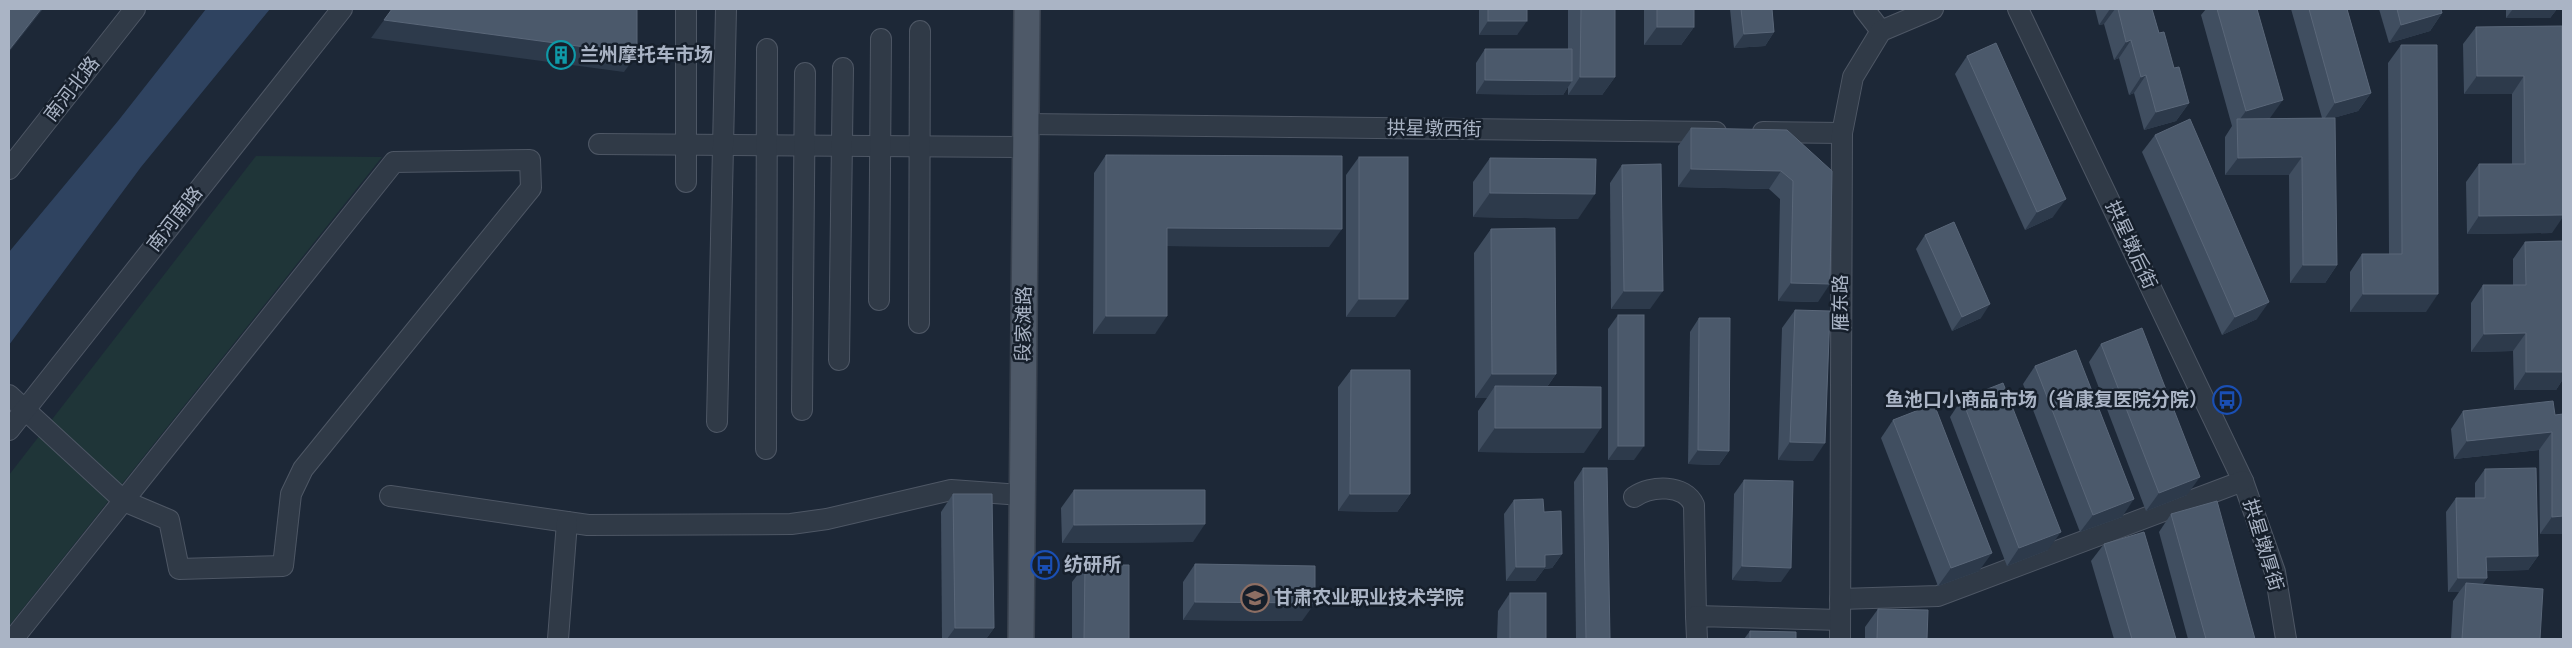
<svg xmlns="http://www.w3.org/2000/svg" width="2572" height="648" font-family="Karla,'Noto Sans SC',sans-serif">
	<rect width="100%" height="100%" fill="#1d2837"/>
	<polygon fill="#1f3538" points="256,156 382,157 9,626 9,475"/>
	<polygon fill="#2f4360" points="206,9 270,9 141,167 9,345 9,252 118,121"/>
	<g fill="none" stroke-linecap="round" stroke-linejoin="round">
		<defs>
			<g id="minor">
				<polyline points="1864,9 1881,31"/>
				<polyline points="2018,9 2243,481 2275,572 2286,639"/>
				<polyline points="1026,124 1716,132"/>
				<polyline points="1763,132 1842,133"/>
				<polyline points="599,144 1026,147"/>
				<polyline points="9,169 135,9"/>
				<polyline points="686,182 686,9"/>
				<polyline points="879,300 881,39"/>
				<polyline points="919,323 920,31"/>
				<polyline points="839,360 843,68"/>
				<polyline points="9,395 124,501 169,520 179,569 283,566 291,494 303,469 531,188 530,160 394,162 13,639"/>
				<polyline points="802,410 805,73"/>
				<polyline points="717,422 726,9"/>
				<polyline points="9,430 342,9"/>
				<polyline points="766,449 767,49"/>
				<polyline points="390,496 588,525 791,524 827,519 951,490 1022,495"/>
				<path d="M 1634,497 C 1651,485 1685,484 1694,505 L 1696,616"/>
				<polyline points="1840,599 1938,596 2243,481"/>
				<polyline points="558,639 567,522"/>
				<polyline points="1697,639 1696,616 1840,620"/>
				<polyline points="1840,639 1842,133 1853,77 1881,31 1933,9"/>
			</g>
			<polyline id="major" points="1021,639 1027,9"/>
		</defs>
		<use href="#minor" stroke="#4e5765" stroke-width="22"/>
		<use href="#major" stroke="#3a4350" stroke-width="28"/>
		<use href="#minor" stroke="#303a47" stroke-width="20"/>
		<use href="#major" stroke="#4e5968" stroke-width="25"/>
	</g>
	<g fill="#404e60">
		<polygon points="1479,9 1527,9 1517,35 1479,35"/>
		<polygon points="1568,9 1615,9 1615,77 1602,95 1568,95 1568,87 1563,95 1476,94 1476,63 1485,49 1568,49"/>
		<polygon points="1644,9 1694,9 1694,27 1681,45 1644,45"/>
		<polygon points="1730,9 1772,9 1774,32 1765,46 1734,48"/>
		<polygon points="2095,9 2152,9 2159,33 2189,103 2176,121 2144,130 2134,93 2129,95 2119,58 2114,60 2104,24 2099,25"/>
		<polygon points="2206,9 2257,9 2270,118 2269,119 2322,118 2291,9 2347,9 2371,93 2358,111 2333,118 2337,265 2325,283 2290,283 2289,175 2225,175 2225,137 2232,126 2201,15"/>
		<polygon points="2379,9 2441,9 2442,13 2430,31 2389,43"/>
		<polygon points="2506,9 2557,9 2550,18 2506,18"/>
		<polygon points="2562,26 2552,233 2467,234 2466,182 2479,164 2512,164 2512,94 2464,94 2463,44 2476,27"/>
		<polygon points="2401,45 2426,312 2350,312 2350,272 2362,254 2389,254 2388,63"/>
		<polygon points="1967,56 2053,217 2025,230 1955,74"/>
		<polygon points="1691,128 1832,171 1818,302 1778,301 1780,199 1769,189 1678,187 1678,146"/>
		<polygon points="2155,135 2257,319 2222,335 2142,152"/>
		<polygon points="1106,155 1329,247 1167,246 1155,334 1093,334 1094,173"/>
		<polygon points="1359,157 1395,317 1346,317 1346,175"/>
		<polygon points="1490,158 1578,219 1473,217 1473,182"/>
		<polygon points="1622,165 1650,309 1611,309 1610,183"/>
		<polygon points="1491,229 1556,374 1547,387 1584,453 1478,452 1478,411 1487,398 1475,398 1474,253"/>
		<polygon points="1925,235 1981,318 1952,331 1916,249"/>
		<polygon points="2563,241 2563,379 2556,390 2514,390 2513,351 2471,352 2471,303 2483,285 2513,285 2513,259 2525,242"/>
		<polygon points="1795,310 1813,461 1778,460 1782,328"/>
		<polygon points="1618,315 1634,460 1608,460 1608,329"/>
		<polygon points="1699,318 1729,451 1719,465 1688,464 1690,332"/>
		<polygon points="2101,344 2187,495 2146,511 2089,362"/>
		<polygon points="2035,366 2122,517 2080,532 2023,384"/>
		<polygon points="1351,370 1410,494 1397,512 1338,511 1338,387"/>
		<polygon points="1962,399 2048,550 2007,566 1950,417"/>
		<polygon points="2463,411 2555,415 2563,534 2540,534 2539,450 2454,459 2451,429"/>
		<polygon points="1893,420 1979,571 1938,586 1881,438"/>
		<polygon points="1583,468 1610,639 1576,639 1574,482"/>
		<polygon points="2485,469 2538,556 2528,570 2487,571 2487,578 2482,584 2540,639 2451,639 2453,601 2459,592 2448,592 2446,512 2456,498 2475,498 2475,483"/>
		<polygon points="1744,480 1781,582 1732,580 1734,494"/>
		<polygon points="1074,490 1193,542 1062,543 1061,508"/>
		<polygon points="953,494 994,628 986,639 942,639 941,512"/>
		<polygon points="1514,500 1544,512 1562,554 1552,568 1544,569 1535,581 1506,581 1504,514"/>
		<polygon points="2171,514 2255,639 2188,639 2159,532"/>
		<polygon points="2104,544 2176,639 2114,639 2091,561"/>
		<polygon points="1195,564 1302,621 1183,620 1183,582"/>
		<polygon points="1085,565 1129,639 1072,639 1072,582"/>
		<polygon points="1510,593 1546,639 1497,639 1498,611"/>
		<polygon points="1878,609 1927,639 1865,639 1865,627"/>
		<polygon points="1750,631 1796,639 1744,639"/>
	</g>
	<g fill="#2d3a4b">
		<polygon points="41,9 43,9 9,52 9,50"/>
		<polygon points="2110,9 2115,9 2104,24 2099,25"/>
		<polygon points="2513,9 2557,9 2550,18 2506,18"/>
		<polygon points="2442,13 2430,31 2389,43 2401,25"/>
		<polygon points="384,20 637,54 624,72 371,38"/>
		<polygon points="1488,21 1527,21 1517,35 1479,35"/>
		<polygon points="1657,27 1694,27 1681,45 1644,45"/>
		<polygon points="1774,32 1765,46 1734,48 1744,34"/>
		<polygon points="2131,40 2119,58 2114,60 2126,42"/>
		<polygon points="2146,75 2134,93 2129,95 2141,77"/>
		<polygon points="2477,76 2524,76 2512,94 2464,94"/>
		<polygon points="1580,77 1615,77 1602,95 1568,95"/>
		<polygon points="1485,80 1572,81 1563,95 1476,94"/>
		<polygon points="2371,93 2358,111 2323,121 2335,103"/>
		<polygon points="2283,100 2270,118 2237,128 2237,123 2246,111"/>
		<polygon points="2189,103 2176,121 2144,130 2156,112"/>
		<polygon points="2302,157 2289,175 2225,175 2238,158"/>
		<polygon points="1691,169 1781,171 1769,189 1678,187"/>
		<polygon points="1490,193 1595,194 1578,219 1473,217"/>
		<polygon points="2066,199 2053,217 2025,230 2037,212"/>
		<polygon points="2563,215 2563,217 2552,233 2467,234 2479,216"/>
		<polygon points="1167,228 1342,229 1329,247 1155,246"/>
		<polygon points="2303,265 2337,265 2325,283 2290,283"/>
		<polygon points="1791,283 1830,284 1818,302 1778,301"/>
		<polygon points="1624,291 1663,291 1650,309 1611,309"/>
		<polygon points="2363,294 2438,294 2426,312 2350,312"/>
		<polygon points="1359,299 1408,299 1395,317 1346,317"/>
		<polygon points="2269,302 2257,319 2222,335 2235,317"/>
		<polygon points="1990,304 1981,318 1952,331 1962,317"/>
		<polygon points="1106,316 1167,316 1155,334 1093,334"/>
		<polygon points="2526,333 2513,351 2471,352 2484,334"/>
		<polygon points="2526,372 2563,372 2563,379 2556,390 2514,390"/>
		<polygon points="1492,374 1556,374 1539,398 1495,386 1487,398 1475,398"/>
		<polygon points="1495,428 1601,428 1584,453 1478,452"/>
		<polygon points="2552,432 2539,450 2454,459 2467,441"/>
		<polygon points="1790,442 1825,443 1813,461 1778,460"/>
		<polygon points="1618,446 1644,446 1634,460 1608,460"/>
		<polygon points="1698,450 1729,451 1719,465 1688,464"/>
		<polygon points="2200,477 2187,495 2146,511 2159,493"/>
		<polygon points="1350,494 1410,494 1397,512 1338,511"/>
		<polygon points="2134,499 2122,517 2080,532 2093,515"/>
		<polygon points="2563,516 2563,534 2540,534 2552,517"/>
		<polygon points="1205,524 1193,542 1062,543 1074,525"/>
		<polygon points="2061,532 2048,550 2007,566 2019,548"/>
		<polygon points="1992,553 1979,571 1938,586 1951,568"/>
		<polygon points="1562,554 1552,568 1544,569 1535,581 1506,581 1516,567 1545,555"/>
		<polygon points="2538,556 2528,570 2477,571 2486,557"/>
		<polygon points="1742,566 1791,568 1781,582 1732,580"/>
		<polygon points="2458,578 2487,578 2477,592 2466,583 2459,592 2448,592"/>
		<polygon points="1195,602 1315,603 1302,621 1183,620"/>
		<polygon points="955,628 994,628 986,639 947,639"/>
	</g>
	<g fill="#4b596b" stroke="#5a6779">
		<polygon points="9,9 41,9 9,50"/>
		<polygon points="392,9 637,9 637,54 384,20"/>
		<rect x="1488" y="9" width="39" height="12"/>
		<polygon points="1581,9 1615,9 1615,77 1580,77"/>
		<rect x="1657" y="9" width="37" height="18"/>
		<polygon points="1741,9 1772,9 1774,32 1744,34"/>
		<polygon points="2118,9 2152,9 2159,33 2164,32 2174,68 2179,67 2189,103 2156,112 2146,75 2141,77 2131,40 2126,42"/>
		<polygon points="2217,9 2257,9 2283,100 2246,111"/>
		<polygon points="2309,9 2347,9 2371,93 2335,103"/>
		<polygon points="2397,9 2441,9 2442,13 2401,25"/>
		<polygon points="2562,26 2563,215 2479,216 2479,164 2525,164 2524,76 2477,76 2476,27"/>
		<polygon points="1996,43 2066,199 2037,212 1967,56"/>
		<polygon points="2401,45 2437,45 2438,294 2363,294 2362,254 2402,254"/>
		<polygon points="1485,49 1572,49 1572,81 1485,80"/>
		<polygon points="2335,118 2337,265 2303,265 2302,157 2238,158 2237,119"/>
		<polygon points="2190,119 2269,302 2235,317 2155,135"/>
		<polygon points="1691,128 1787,130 1832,171 1830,284 1791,283 1793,181 1781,171 1691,169"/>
		<polygon points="1106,155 1342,156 1342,229 1167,228 1167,316 1106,316"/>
		<rect x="1359" y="157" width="49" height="142"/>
		<polygon points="1490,158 1596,159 1595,194 1490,193"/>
		<polygon points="1661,164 1663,291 1624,291 1622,165"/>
		<polygon points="1954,222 1990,304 1962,317 1925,235"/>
		<polygon points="1555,228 1556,374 1492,374 1491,229"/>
		<polygon points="2563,241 2563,372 2526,372 2526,333 2484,334 2483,285 2526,285 2525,242"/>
		<polygon points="1795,310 1830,311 1825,443 1790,442"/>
		<rect x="1618" y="315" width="26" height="131"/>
		<polygon points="1699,318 1730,318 1729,451 1698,450"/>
		<polygon points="2142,328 2200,477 2159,493 2101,344"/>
		<polygon points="2076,350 2134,499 2093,515 2035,366"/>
		<polygon points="1351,370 1410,370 1410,494 1350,494"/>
		<polygon points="2003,383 2061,532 2019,548 1962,399"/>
		<polygon points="1495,386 1601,387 1601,428 1495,428"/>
		<polygon points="2553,401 2555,415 2563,414 2563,516 2552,517 2552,432 2467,441 2463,411"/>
		<polygon points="1934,404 1992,553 1951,568 1893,420"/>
		<polygon points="1583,468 1607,468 1610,639 1586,639"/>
		<polygon points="2536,468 2538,556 2486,557 2487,578 2458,578 2456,498 2485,498 2485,469"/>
		<polygon points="1744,480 1793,481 1791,568 1742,566"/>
		<polygon points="1074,490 1205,490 1205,524 1074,525"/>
		<polygon points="953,494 992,494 994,628 955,628"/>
		<polygon points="1543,499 1544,512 1561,511 1562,554 1545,555 1545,567 1516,567 1514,500"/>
		<polygon points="2217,501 2255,639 2206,639 2171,514"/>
		<polygon points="2144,532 2176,639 2132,639 2104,544"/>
		<polygon points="1195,564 1315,566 1315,603 1195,602"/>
		<polygon points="1085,565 1129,565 1129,639 1084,639"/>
		<polygon points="2466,583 2543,589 2540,639 2462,639"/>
		<rect x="1510" y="593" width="36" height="46"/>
		<polygon points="1878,609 1928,610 1927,639 1877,639"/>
		<polygon points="1750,631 1796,632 1796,639 1750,639"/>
	</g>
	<defs>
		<symbol id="building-ring" viewBox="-11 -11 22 22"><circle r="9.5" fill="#161f2b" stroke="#0f9aa8" stroke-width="1.5"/><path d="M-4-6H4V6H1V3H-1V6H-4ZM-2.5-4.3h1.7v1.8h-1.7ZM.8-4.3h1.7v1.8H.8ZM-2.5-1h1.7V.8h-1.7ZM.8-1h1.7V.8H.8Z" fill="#0f9aa8"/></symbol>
		<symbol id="bus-ring" viewBox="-11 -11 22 22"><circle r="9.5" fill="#161f2b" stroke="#1a4fb4" stroke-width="1.5"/><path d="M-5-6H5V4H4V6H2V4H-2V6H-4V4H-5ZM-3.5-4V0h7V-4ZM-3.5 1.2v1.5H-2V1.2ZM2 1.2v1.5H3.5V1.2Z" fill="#1a4fb4"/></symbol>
		<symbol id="university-ring" viewBox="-11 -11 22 22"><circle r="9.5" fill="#161f2b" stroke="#8d6e63" stroke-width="1.5"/><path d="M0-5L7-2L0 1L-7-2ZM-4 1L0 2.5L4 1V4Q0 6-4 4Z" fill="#8d6e63"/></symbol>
	</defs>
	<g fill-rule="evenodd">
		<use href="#building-ring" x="545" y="39" width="32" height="32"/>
		<use href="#bus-ring" x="2211" y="384" width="32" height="32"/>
		<use href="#bus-ring" x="1029" y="549" width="32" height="32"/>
		<use href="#university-ring" x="1239" y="582" width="32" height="32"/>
	</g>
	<g text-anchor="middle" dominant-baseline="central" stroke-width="5" stroke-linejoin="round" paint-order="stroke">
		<g font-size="19" font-weight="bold" fill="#aab4c5" stroke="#161f2b" text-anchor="start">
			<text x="580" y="55">兰州摩托车市场</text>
			<text x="2208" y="400" text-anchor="end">鱼池口小商品市场（省康复医院分院）</text>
			<text x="1064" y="565">纺研所</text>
			<text x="1274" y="598">甘肃农业职业技术学院</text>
		</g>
		<g font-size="19" fill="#aab4c5" stroke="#161f2b">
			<text transform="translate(72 89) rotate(-52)">南河北路</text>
			<text transform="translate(1434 129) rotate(1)">拱星墩西街</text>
			<text transform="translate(175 219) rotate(-52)">南河南路</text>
			<text transform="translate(2131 245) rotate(65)">拱星墩后街</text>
			<text transform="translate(1841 303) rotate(-90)">雁东路</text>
			<text transform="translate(1024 324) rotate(-89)">段家滩路</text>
			<text transform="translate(2263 545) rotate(73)">拱星墩厚街</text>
		</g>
	</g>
	<rect width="2572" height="648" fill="none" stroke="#aab4c5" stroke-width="20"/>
</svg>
